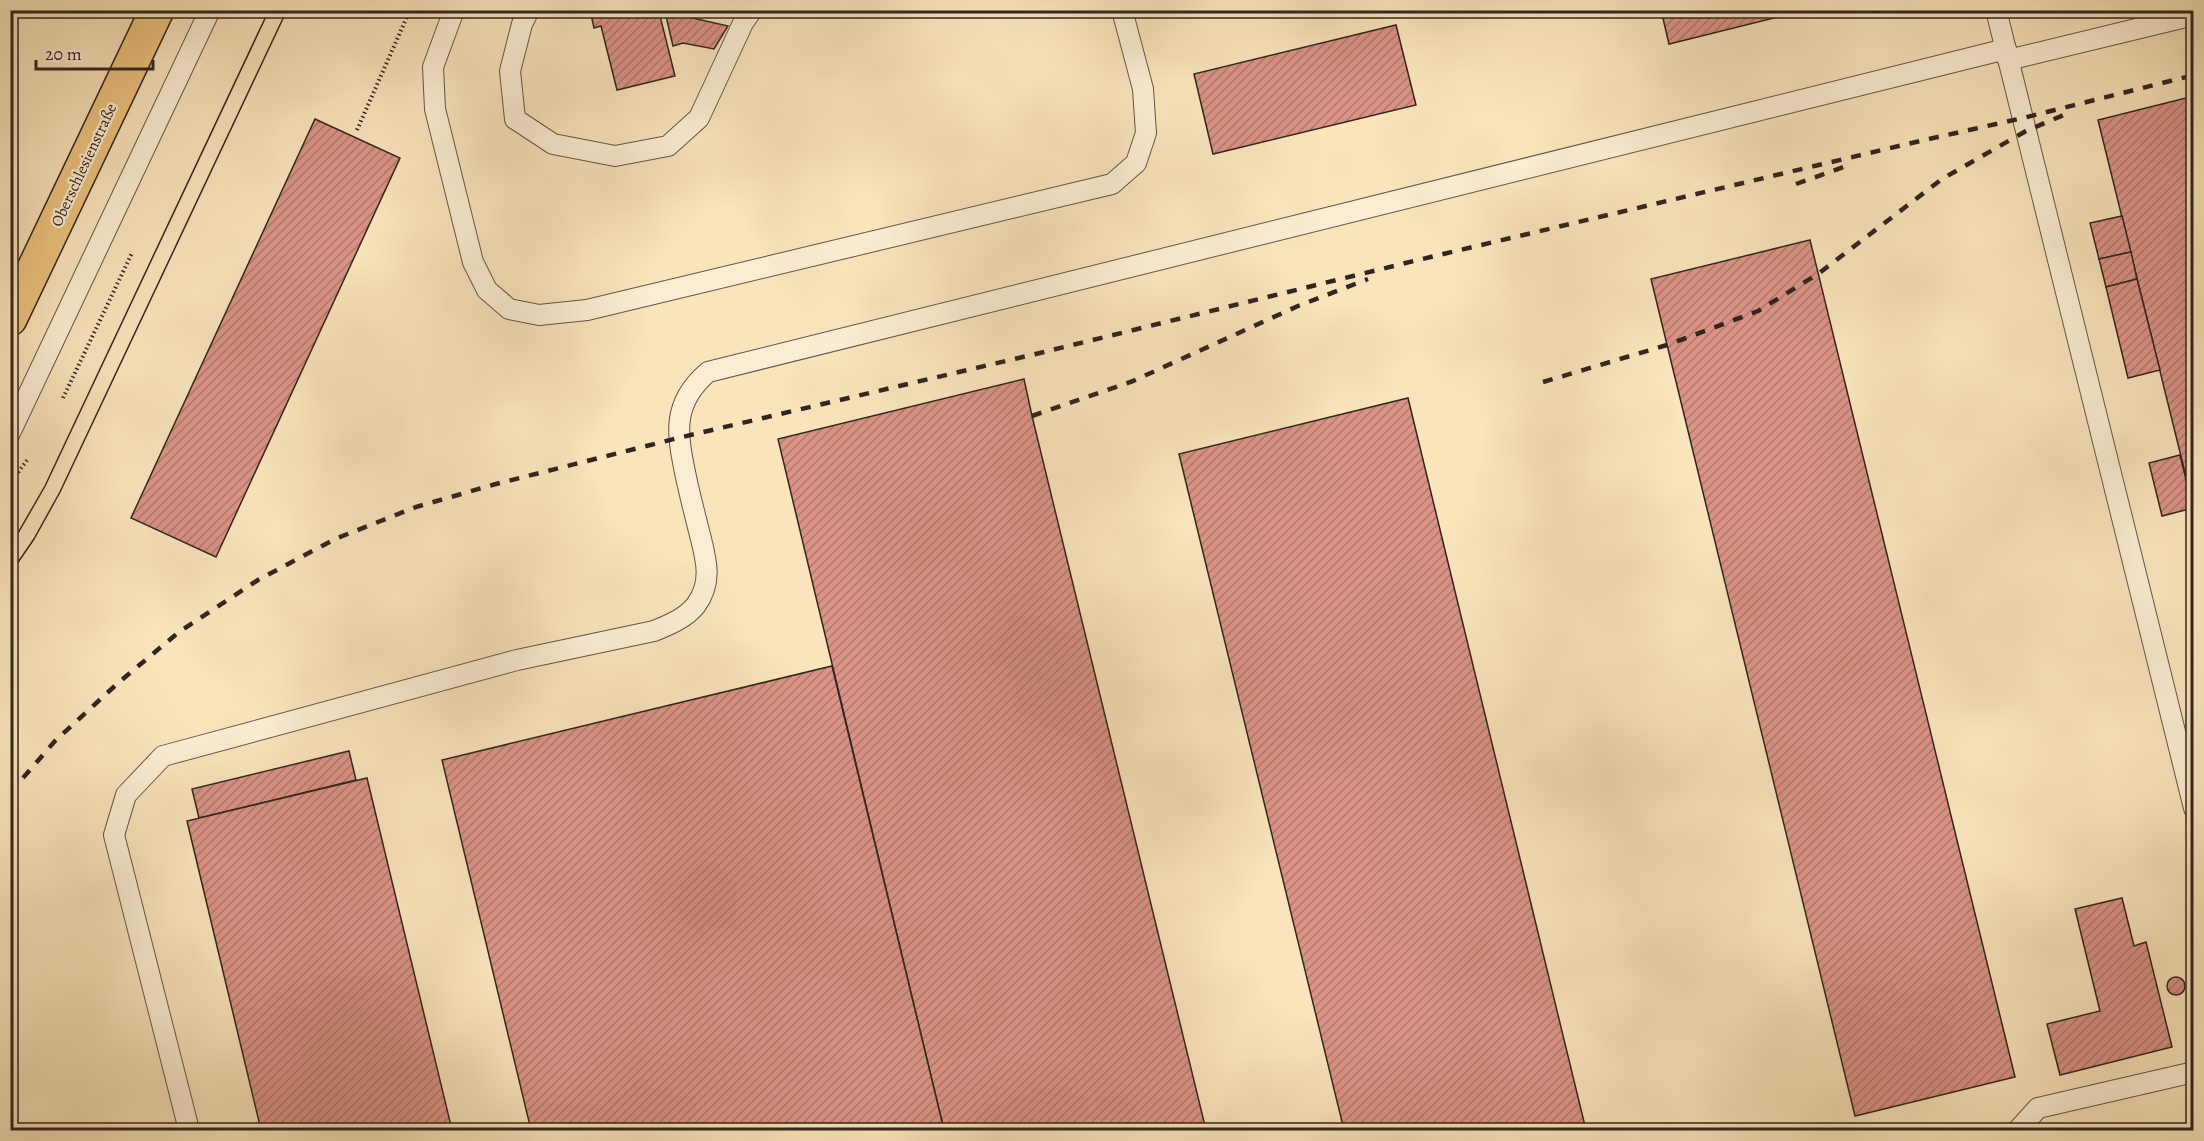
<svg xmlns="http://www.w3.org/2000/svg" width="2204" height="1141" font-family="Alegreya,serif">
	<defs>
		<pattern id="building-hatch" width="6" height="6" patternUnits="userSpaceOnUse" patternTransform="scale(1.5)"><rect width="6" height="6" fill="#da9386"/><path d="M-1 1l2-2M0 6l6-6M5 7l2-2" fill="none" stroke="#b1786d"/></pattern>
	</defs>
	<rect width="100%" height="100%" fill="#f9e4bc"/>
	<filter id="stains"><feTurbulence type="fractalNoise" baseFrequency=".00333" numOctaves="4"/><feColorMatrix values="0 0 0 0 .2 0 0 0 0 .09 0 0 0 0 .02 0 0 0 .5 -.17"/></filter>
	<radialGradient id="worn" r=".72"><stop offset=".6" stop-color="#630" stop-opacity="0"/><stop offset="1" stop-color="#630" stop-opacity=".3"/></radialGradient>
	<g fill="url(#building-hatch)" stroke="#32251e" stroke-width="1.5">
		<polygon points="590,10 664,10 659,12 675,76 617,90 601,26 594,28"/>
		<polygon points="1661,10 1806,10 1669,44"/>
		<polygon points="675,14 728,26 714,49 683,43 673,46 666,16"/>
		<polygon points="1396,25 1416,105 1213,154 1194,74"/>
		<polygon points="2194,96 2194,509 2098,120"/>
		<polygon points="315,119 400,158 216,557 131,518"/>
		<polygon points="2122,216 2131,252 2099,259 2090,223"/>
		<polygon points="1810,240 2015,1077 1855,1116 1651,279"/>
		<polygon points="2131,252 2137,279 2106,287 2099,259"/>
		<polygon points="2137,279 2160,370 2128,378 2106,287"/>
		<polygon points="1024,379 1032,416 1206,1130 944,1130 778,439"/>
		<polygon points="1408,398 1586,1130 1344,1130 1179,454"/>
		<polygon points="2180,455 2193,508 2162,516 2149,463"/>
		<polygon points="832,666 944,1130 531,1130 442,760"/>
		<polygon points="349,751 356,780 199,818 192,789"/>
		<polygon points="367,778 452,1130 261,1130 187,821"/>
		<polygon points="2122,898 2134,946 2146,942 2172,1047 2060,1075 2047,1024 2100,1011 2075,909"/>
		<circle cx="2176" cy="986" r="9"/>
	</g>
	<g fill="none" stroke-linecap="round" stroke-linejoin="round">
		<defs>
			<g id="lane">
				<polyline points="454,10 433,67 435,109 473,262 487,290 509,309 539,315 587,310 1112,184 1136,163 1146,133 1143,89 1122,10"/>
				<polyline points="529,10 522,24 510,71 515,119 553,144 615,156 668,146 699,118 743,23 752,10"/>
				<polyline points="1996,10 2194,808"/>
				<polyline points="2008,60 2194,15"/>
				<polyline points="10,433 210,10"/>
				<path d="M 189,1130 L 114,835 L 126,795 L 163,756 L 517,660 L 654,631 C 669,625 686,618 696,605 C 713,582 706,559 700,535 C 695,515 690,496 686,477 C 677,434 671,404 708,372 L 2006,49"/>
				<polyline points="2018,1130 2038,1108 2194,1072"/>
			</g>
			<polyline id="primary" points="10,319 157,10"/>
		</defs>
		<use href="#lane" stroke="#645546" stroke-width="22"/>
		<use href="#primary" stroke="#32251e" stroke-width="36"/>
		<g stroke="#32251e" stroke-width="4" stroke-dasharray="1.5 3" stroke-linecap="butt">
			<polyline points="357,130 410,10"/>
			<polyline points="63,398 132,253"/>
			<polyline points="10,483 28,459"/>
		</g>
		<use href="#lane" stroke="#fbedd3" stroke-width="20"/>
		<use href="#primary" stroke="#ecc27e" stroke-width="33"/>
		<g stroke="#32251e" stroke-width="1.5">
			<polyline points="10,547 45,486 269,10"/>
			<polyline points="10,574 34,539 60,492 287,10"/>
		</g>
		<g stroke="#32251e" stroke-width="4.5" stroke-dasharray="10 10" stroke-linecap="butt">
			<polyline points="1796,184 1852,164"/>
			<polyline points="1543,382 1667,345 1758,311 1818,274 1942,179 2026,131 2066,114"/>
			<polyline points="1032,416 1133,381 1298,306 1368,279"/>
			<polyline points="10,793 55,741 118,683 179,632 258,580 335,539 416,507 496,484 678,438 1044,352 1418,260 1920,141 2023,118 2194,75"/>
		</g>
	</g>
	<g text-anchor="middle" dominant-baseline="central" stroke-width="4.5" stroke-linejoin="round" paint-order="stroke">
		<g font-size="16" fill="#32251e" stroke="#fbedd3">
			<text transform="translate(84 165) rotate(-65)">Oberschlesienstraße</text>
		</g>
	</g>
	<rect width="2204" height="1141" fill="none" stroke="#f9e4bc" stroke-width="36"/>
	<rect x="12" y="12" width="2180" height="1117" fill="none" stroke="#32251e" stroke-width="3"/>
	<rect x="18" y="18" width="2168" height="1105" fill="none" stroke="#32251e" stroke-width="1.5"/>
	<path d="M36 60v9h117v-9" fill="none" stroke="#32251e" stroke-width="3"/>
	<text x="45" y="60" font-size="18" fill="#32251e" stroke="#fbedd3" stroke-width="4.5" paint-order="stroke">20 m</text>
	<rect width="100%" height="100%" filter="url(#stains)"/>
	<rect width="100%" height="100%" fill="url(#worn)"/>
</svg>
